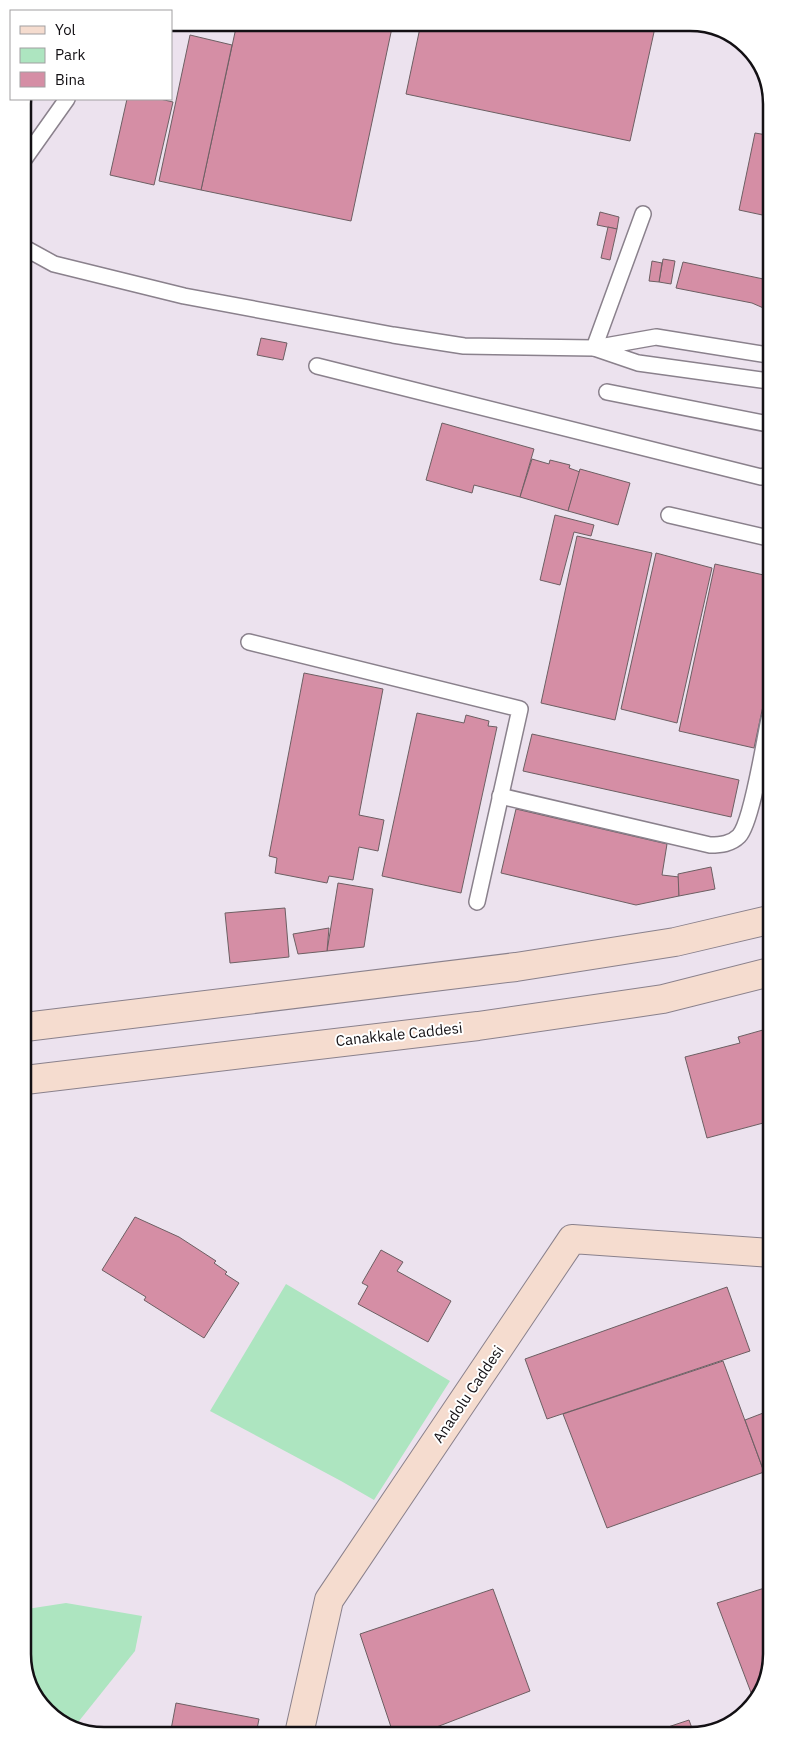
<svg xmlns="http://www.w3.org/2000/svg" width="794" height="1758" font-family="'IBM Plex Sans',sans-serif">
	<rect width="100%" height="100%" fill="#ece2ee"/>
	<g fill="#ade5c0">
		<polygon points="286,1284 450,1381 374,1500 341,1481 210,1411"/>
		<polygon points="66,1603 142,1616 135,1651 75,1726 54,1718 27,1680 27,1609"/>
	</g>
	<g fill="#d58ea5" stroke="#6d5f63">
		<polygon points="237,23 393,23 351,221 201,190"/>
		<polygon points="421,23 656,23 630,141 406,94"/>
		<polygon points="190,35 232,45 201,190 159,181"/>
		<polygon points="127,99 160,99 173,102 154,185 110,175"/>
		<polygon points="755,133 767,135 767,216 739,210"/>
		<polygon points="600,212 619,217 617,229 597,225"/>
		<polygon points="608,227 617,229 610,260 601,258"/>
		<polygon points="663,259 675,261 671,284 659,282"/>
		<polygon points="652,261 662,263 659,282 649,281"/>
		<polygon points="683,262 768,280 768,310 752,303 676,288"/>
		<polygon points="261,338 287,343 283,360 257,355"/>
		<polygon points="442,423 534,449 520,497 474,485 472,493 426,480"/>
		<polygon points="532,459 549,464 550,460 570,465 569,468 580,472 568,511 520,497"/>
		<polygon points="580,469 630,483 618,525 568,511"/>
		<polygon points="555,515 594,525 591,536 574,532 560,585 540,580"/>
		<polygon points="577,536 652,553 615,720 541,703"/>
		<polygon points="656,553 712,568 677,723 621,709"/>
		<polygon points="715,564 768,576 769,678 754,748 679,731"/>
		<polygon points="304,673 383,689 359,815 384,820 378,851 359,847 353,880 329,876 327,883 275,873 277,858 269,856"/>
		<polygon points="417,713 464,723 466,715 489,721 488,726 497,727 461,893 382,876"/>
		<polygon points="532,734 739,780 731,817 523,771"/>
		<polygon points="516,809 667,844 662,875 679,877 679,896 636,905 501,873"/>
		<polygon points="711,867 715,889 679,896 678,874"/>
		<polygon points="338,883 373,889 364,947 327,951"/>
		<polygon points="285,908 289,957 230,963 225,913"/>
		<polygon points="329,928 327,951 298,954 293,934"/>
		<polygon points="770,1028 770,1125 767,1122 707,1138 685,1057 740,1043 738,1037"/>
		<polygon points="135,1217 179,1237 216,1261 214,1263 227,1272 225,1274 239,1283 204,1338 144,1300 146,1297 102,1270"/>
		<polygon points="381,1250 403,1262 397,1271 451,1301 428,1342 358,1304 368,1286 362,1283"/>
		<polygon points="727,1287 750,1351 547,1419 525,1359"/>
		<polygon points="723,1361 764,1472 607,1528 563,1414"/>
		<polygon points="771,1410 771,1466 763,1469 745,1420"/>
		<polygon points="771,1586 771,1654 755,1703 717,1603"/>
		<polygon points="493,1589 530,1691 421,1733 393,1733 360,1634"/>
		<polygon points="176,1703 259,1719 256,1734 170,1735"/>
		<polygon points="689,1720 693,1731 656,1731"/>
	</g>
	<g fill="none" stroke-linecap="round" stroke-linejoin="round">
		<defs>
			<g id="lane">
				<polyline points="23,161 67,99"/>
				<polyline points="23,247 54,264 184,296 393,335 464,346 594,348 643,214"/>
				<polyline points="768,355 656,337 594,348 638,363 768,381"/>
				<polyline points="317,366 761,477 768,475"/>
				<polyline points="607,392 768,424"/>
				<polyline points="669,515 768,538"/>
				<polyline points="249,642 520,709 477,902"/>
				<path d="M 500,796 L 710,845 C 721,845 731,844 739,836 C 752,822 764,742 769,719"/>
			</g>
			<g id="secondary">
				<polyline points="25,1027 516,967 675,942 769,920"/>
				<polyline points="25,1080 478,1026 663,999 770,972"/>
				<polyline points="299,1734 329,1600 572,1239 770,1253"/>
			</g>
		</defs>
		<use href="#lane" stroke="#8a818c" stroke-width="18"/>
		<use href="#secondary" stroke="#8a818c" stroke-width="30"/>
		<use href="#lane" stroke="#fff" stroke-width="15"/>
		<use href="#secondary" stroke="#f5dccf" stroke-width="28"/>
	</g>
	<g text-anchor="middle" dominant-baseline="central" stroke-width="4" stroke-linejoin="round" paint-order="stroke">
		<g font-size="15" fill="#131014" stroke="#fff">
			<text transform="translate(399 1034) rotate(-6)">Canakkale Caddesi</text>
			<text transform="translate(468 1394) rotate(-56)">Anadolu Caddesi</text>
		</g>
	</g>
	<path d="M0 0H794V1758H0ZM104 31H690A73 73 0 0 1 763 104V1654A73 73 0 0 1 690 1727H104A73 73 0 0 1 31 1654V104A73 73 0 0 1 104 31Z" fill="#fff" fill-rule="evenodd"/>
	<path fill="none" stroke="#131014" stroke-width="2.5" d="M104 31H690A73 73 0 0 1 763 104V1654A73 73 0 0 1 690 1727H104A73 73 0 0 1 31 1654V104A73 73 0 0 1 104 31Z"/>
	<rect x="10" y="10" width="162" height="90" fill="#ffffff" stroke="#a19fa1"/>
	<rect x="20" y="26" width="25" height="8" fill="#f5dccf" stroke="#a19fa1"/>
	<text x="55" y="35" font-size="15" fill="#131014">Yol</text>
	<rect x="20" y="48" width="25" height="15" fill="#ade5c0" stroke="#a19fa1"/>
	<text x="55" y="60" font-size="15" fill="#131014">Park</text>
	<rect x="20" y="72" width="25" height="15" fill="#d58ea5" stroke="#a19fa1"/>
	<text x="55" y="85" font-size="15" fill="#131014">Bina</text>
</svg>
